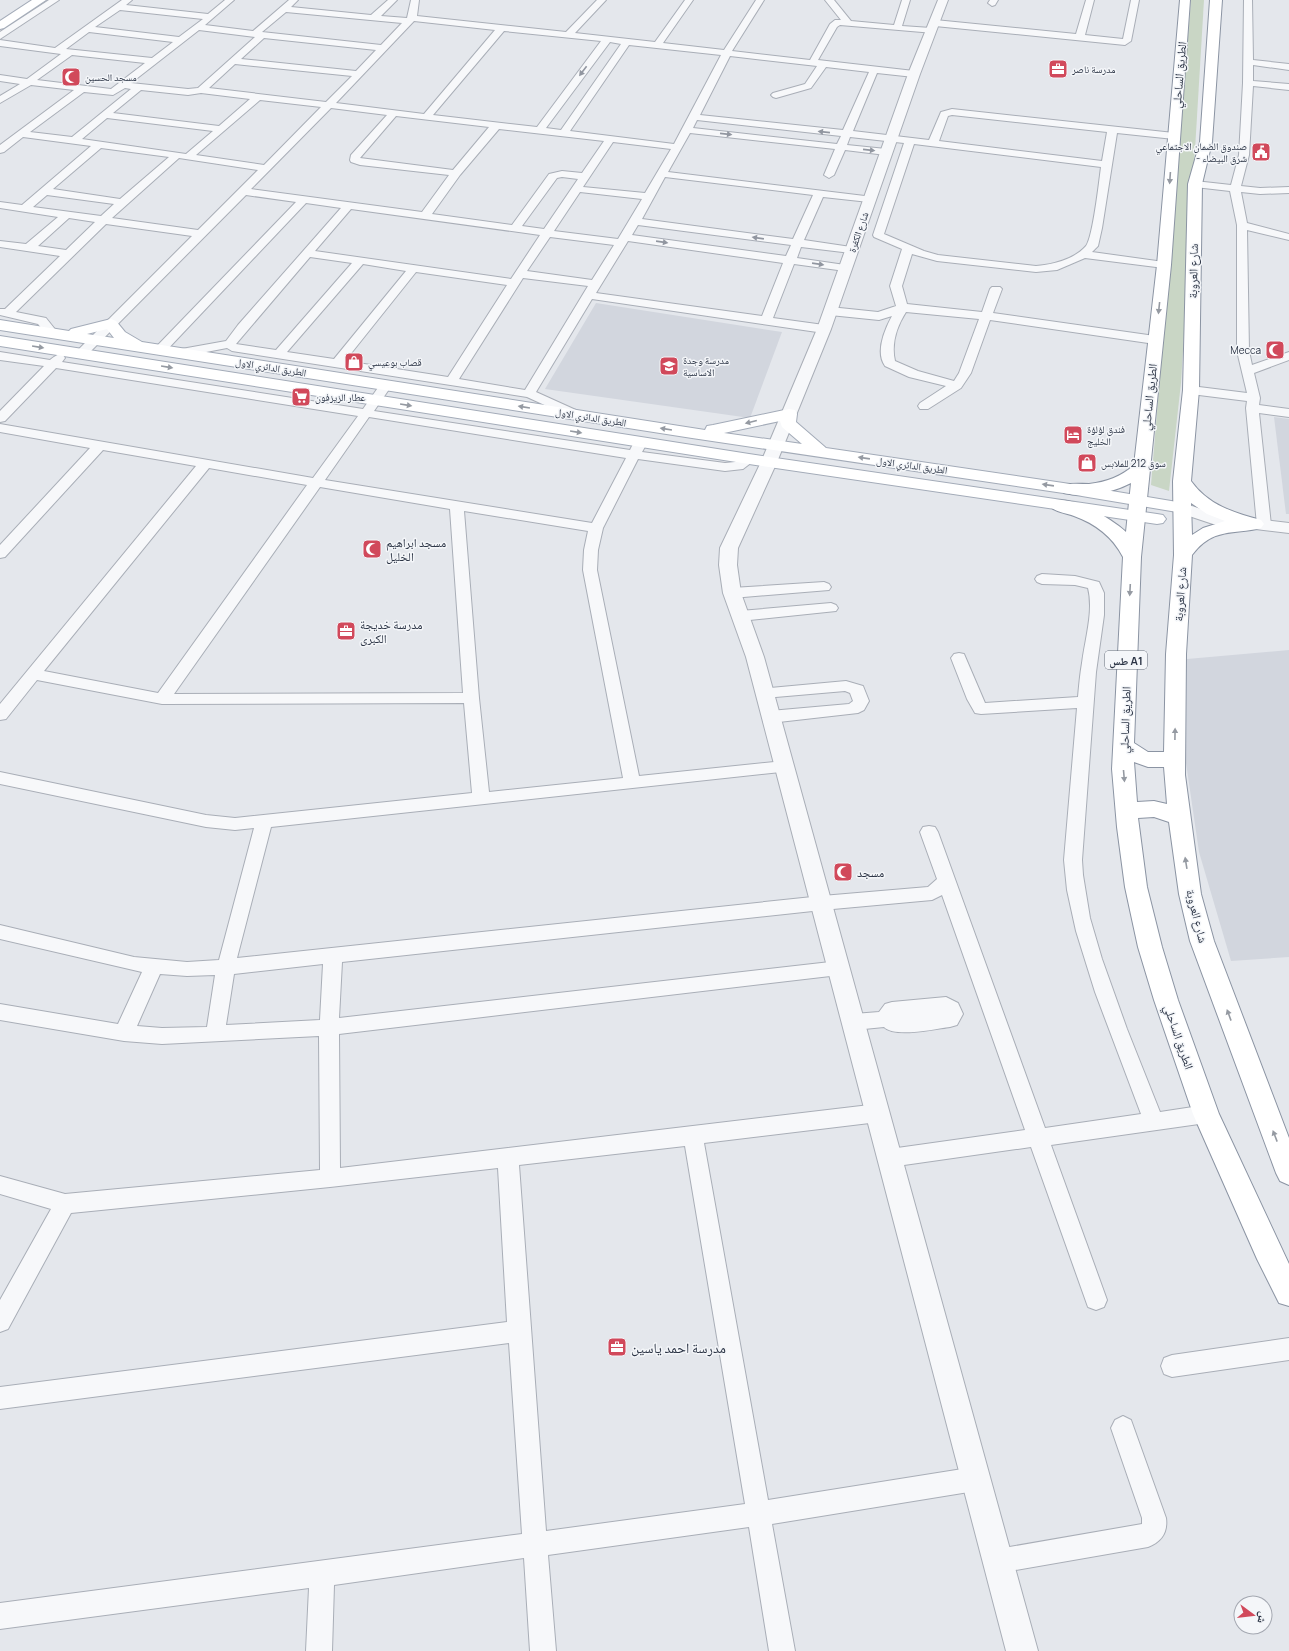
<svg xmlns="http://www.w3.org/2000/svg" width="1289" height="1651" font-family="Manrope,'Noto Naskh Arabic',sans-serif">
	<rect width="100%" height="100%" fill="#e4e7ec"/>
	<g fill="#d2d6de">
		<polygon points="596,303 782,332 750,418 545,389"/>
		<polygon points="1274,417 1289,419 1289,514 1286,514"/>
		<polygon points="1289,650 1289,957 1231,961 1199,852 1186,763 1187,659"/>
	</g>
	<polygon fill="#c9d6c5" points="1191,0 1204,0 1181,383 1169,491 1151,485"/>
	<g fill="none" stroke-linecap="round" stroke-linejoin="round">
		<defs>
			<g id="minor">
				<polygon points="49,0 59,0 0,39 0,32"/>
				<path d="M 122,0 L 132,0 L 126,5 L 208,14 L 225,0 L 234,0 L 205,25 L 253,31 L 289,0 L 298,0 L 291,7 L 371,15 L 388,0 L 397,0 L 381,16 L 407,18 L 411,0 L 419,0 L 417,16 L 566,32 L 597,0 L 606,0 L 575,33 L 655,42 L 685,0 L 693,0 L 663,43 L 724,50 L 756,0 L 764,0 L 732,51 L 810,60 L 830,24 L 835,20 L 841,20 L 825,0 L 834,0 L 851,21 L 894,25 L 902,0 L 910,0 L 902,26 L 931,28 L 934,29 L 935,31 L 934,33 L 840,25 L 837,27 L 818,60 L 914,71 L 919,74 L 914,77 L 877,73 L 853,131 L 929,140 L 941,112 L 952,109 L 1174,133 L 1179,136 L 1174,139 L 1117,133 L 1102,228 L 1098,246 L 1092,252 L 1164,262 L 1170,265 L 1168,267 L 1164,268 L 1085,258 L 1057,270 L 1036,272 L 937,261 L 912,254 L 902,286 L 907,304 L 982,312 L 990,289 L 992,287 L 1000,287 L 1002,289 L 993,313 L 1155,336 L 1159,337 L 1161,340 L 1159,343 L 1155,344 L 990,320 L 971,373 L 961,388 L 928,409 L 920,409 L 918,406 L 920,403 L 946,386 L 909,377 L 885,366 C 875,352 885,329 892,316 L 879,320 L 830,315 L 826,313 L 824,311 L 826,309 L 830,307 L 878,312 L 896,306 L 890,286 L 902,249 L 874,237 L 873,235 L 904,143 L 850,137 L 847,145 L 886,149 L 891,152 L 886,155 L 845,150 L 834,175 L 829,178 L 824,175 L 835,149 L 690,133 L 668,172 L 873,197 L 874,199 L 869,202 L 823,197 L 804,240 L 851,247 L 857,250 L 851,253 L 801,247 L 797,258 L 845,265 L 851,268 L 845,271 L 794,264 L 773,318 L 824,325 L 828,326 L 830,329 L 828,332 L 824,333 L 592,299 L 536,392 L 578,411 L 579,414 L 578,417 L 573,418 L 527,397 L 232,351 L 227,348 L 180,357 L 176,356 L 174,353 L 176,350 L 226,341 L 238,325 L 341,208 L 306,203 L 164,353 L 156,353 L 154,350 L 156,347 L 296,202 L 246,195 L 85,357 L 77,357 L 75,354 L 77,351 L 192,236 L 106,224 L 16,312 L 46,318 L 58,333 L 56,336 L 48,336 L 38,324 L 0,315 L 0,309 L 5,309 L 60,256 L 0,247 L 0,241 L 26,244 L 58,217 L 0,208 L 0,202 L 22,205 L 91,146 L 23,137 L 4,152 L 0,153 L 0,145 L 74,90 L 31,85 L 0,103 L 0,96 L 20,84 L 0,81 L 0,75 L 27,79 L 61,54 L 0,46 L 0,40 L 55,48 ZM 120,10 L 203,19 L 179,37 L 95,27 ZM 286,12 L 402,23 L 381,45 L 262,32 ZM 414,21 L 495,30 L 424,114 L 336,103 ZM 199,30 L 255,37 L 198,88 L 188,89 L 131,83 ZM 504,31 L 601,41 L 537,127 L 433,115 ZM 89,32 L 173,42 L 152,58 L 66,49 ZM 264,38 L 376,50 L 356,71 L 241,59 ZM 610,42 L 621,44 L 561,130 L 546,128 ZM 629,45 L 721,55 L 674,144 L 570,131 ZM 72,55 L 145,63 L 111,89 L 37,80 ZM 730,56 L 817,66 L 805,84 L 773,93 L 771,95 L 773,97 L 776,98 L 811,88 L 826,67 L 869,72 L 843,130 L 700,115 ZM 235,64 L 352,76 L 326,102 L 209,88 ZM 125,88 L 131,89 L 72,137 L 30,132 L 84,92 L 113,95 ZM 141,90 L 188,95 L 201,93 L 250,99 L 219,126 L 113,113 ZM 260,100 L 321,107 L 264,165 L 196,155 ZM 331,108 L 387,115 L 351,155 L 350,160 L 351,162 L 360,165 L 449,175 L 422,212 L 251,189 ZM 952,115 L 1107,132 L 1102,161 L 939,141 L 948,116 ZM 396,116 L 489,127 L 453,170 L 360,158 ZM 107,118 L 213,131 L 186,154 L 82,139 ZM 697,120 L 841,136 L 837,144 L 693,128 ZM 499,129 L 604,141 L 582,173 L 562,171 L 549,174 L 512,225 L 432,214 L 460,175 ZM 613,142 L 671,149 L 645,193 L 583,187 ZM 914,144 L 1101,167 C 1099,182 1093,237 1086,246 C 1075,259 1052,265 1036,266 L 938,255 L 924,251 L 884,234 ZM 101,148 L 169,157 L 120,199 L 53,189 ZM 179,158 L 258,170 L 198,230 L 112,218 ZM 562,177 L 578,179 L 544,229 L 522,226 L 557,178 ZM 665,177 L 813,195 L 793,239 L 642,219 ZM 580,192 L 642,199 L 618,239 L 554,231 ZM 47,195 L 114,204 L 101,216 L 33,207 ZM 351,209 L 540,235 L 511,279 L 315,251 ZM 69,218 L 95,222 L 66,250 L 38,246 ZM 638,225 L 791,245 L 786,256 L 632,235 ZM 550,237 L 614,245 L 592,280 L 527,271 ZM 628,241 L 783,263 L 762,316 L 596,293 ZM 310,257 L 352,263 L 276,350 L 236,344 ZM 363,264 L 406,271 L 334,359 L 287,352 ZM 416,272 L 507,285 L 448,377 L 345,361 ZM 523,278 L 588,286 L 525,390 L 459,379 ZM 906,312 L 979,319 L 959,373 L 954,381 L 918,371 L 895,361 C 891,344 897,326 906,312 Z"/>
				<polygon points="990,0 998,0 995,5 992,6 988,3"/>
				<polygon points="1086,0 1094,0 1085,35 1123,39 1131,0 1139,0 1131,41 1125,45 935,26 931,23 935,20 1076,34"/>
				<polygon points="1244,0 1252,0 1253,60 1289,64 1289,70 1253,65 1253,81 1289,84 1289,90 1253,86 1249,155 1241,186 1260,188 1289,187 1289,193 1260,194 1241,192 1247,223 1289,234 1289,240 1247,230 1249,351 1252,365 1289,352 1289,360 1254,373 1260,398 1259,405 1289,409 1289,417 1259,413 1271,525 1269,528 1264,529 1259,528 1257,525 1246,408 1247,401 1191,394 1187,393 1185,390 1187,387 1191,386 1247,393 1237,351 1237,225 1230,191 1195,187 1190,184 1195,181 1231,185 1239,155 1243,83"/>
				<path d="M 0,352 L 50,360 C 55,356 57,354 63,355 L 65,358 L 62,362 L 363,409 L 382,382 L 390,382 L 392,385 L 374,411 L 630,450 L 634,442 L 644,442 L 646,445 L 642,452 L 725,463 L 735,462 L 749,455 L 754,456 L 756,459 L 743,469 L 725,471 L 638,459 L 603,528 L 598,550 L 597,570 L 639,776 L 784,761 L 790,763 L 792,767 L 790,771 L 271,827 L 237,958 L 822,896 L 928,887 L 937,879 L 920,832 L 923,827 L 929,826 L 935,827 L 938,832 L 1045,1128 L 1141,1114 L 1095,992 L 1076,931 L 1067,890 L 1064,860 L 1077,708 L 981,714 L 975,713 L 967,699 L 951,658 L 954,654 L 959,653 L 964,654 L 985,703 L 1078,697 C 1079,686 1080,674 1082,663 C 1085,639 1094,611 1088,588 L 1075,585 L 1042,584 L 1037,582 L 1035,579 L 1037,576 L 1042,574 L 1075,576 L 1099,582 L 1104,593 L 1104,615 L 1096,672 L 1082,860 L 1083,875 L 1090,918 L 1102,959 L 1127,1029 L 1160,1112 L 1206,1105 L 1213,1108 L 1216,1114 L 1213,1120 L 1206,1123 L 1051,1145 L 1107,1300 L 1104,1307 L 1096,1310 L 1088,1307 L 1031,1147 L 890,1167 L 883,1164 L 880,1158 L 883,1152 L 890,1149 L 1025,1130 L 942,895 L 932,900 L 822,910 L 342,962 L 339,1018 L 839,961 L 846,963 L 848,968 L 846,973 L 839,975 L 339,1034 L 340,1168 L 878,1104 L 885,1107 L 888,1113 L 885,1119 L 878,1122 L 704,1143 L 768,1500 L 975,1467 L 983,1471 L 987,1479 L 983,1487 L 975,1491 L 772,1524 L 795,1651 L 769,1651 L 749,1527 L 548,1555 L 556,1651 L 530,1651 L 524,1558 L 334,1585 L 332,1651 L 306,1651 L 309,1588 L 0,1629 L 0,1603 L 522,1534 L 509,1343 L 0,1409 L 0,1387 L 507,1322 L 498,1168 L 330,1187 L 71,1213 L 8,1329 L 0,1332 L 0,1300 L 51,1209 L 0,1194 L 0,1176 L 65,1194 L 320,1170 L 319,1036 L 162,1044 L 124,1041 L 0,1020 L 0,1004 L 118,1024 L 142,972 L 0,939 L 0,925 L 134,957 L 187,962 L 219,960 L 254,828 L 235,830 L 206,827 L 0,784 L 0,772 L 206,815 L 235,818 L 472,793 L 464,703 L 162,704 L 37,680 L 6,719 L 0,720 L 0,704 L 196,466 L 103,450 L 5,557 L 0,558 L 0,545 L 90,448 L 0,432 L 0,424 L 313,478 L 358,416 L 56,368 L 5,421 L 0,422 L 0,411 L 44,366 L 0,360 ZM 369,417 L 626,458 L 592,523 L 325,480 ZM 209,468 L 307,485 L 158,693 L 44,671 ZM 320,487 L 450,509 L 463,693 L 174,694 ZM 464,511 L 588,531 L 584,550 L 583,570 L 623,778 L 489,792 L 479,698 ZM 323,964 L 320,1020 L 226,1025 L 234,974 ZM 160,974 L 187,976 L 215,975 L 207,1027 L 162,1028 L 137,1026 ZM 685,1146 L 745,1504 L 546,1531 L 519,1165 Z"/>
				<polygon points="824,582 829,584 831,587 829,590 732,598 727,596 725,593 727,590 732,588"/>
				<polygon points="831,603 836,605 838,608 836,611 740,621 735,619 733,616 735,613 740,611"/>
				<polygon points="846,681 863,686 869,701 864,710 858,713 770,723 764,721 762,717 764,713 770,711 849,704 853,701 850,693 845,691 764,698 758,697 756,693 758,689"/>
				<path d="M 946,997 L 958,1003 L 963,1014 L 957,1025 L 950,1027 C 935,1029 895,1038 884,1027 L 854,1030 L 847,1028 L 844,1022 L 847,1016 L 854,1014 L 879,1012 L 885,1004 L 892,1002 Z"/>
				<polygon points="1289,1338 1289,1360 1172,1377 1164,1374 1161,1366 1164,1358 1172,1355"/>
				<path d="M 1123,1416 L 1131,1420 L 1166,1518 C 1168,1533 1161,1542 1148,1547 L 998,1573 L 989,1570 L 986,1561 L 989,1552 L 998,1549 L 1142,1524 L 1142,1518 L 1111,1428 L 1115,1420 Z"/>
			</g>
			<g id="tertiary">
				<polygon points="938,0 948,0 920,74 831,329 777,462 738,548 737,565 741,593 764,657 1038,1651 1006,1651 746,657 723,593 719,565 720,548 761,462 817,329 908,74"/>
				<polygon points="1183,503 1216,514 1289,523 1289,533 1213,524 1177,512 1175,508 1177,504"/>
			</g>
			<g id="primary">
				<polygon points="32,0 46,0 4,28 0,29 0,21"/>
				<path d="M 111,319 L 116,321 L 125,332 L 142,342 L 705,430 L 707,426 L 713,425 L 789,409 L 795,410 L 797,414 L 796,422 L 826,448 L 1070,484 L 1183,503 L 1189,504 L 1192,508 L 1189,512 L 1183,513 L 1070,494 L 692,438 L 0,330 L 0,320 L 69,331 L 71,329 ZM 107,329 L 114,338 L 87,334 ZM 780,421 L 782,427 L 802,444 L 724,433 Z"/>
				<polygon points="0,336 749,454 1157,514 1163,515 1166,519 1163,523 1157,524 749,464 0,346"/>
			</g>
			<path id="trunk" d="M 1180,0 L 1190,0 L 1171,265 L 1141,557 L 1134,743 L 1148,752 L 1164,752 L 1166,654 L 1174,555 L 1173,481 L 1183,390 L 1188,184 L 1200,142 L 1210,0 L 1222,0 L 1212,142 L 1202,184 L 1199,390 L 1191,481 C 1208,505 1234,513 1261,520 L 1264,524 L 1261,528 C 1233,535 1213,527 1192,555 L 1186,654 L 1185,775 L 1201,894 L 1214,941 L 1289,1138 L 1289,1185 L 1280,1181 L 1276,1173 L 1190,941 L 1179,894 L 1169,822 L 1154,817 L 1138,818 L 1147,887 L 1162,947 L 1178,1000 L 1219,1114 L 1289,1264 L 1289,1306 L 1279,1303 L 1257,1259 L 1193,1114 L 1154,1000 L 1138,947 L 1125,887 L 1117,827 L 1112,769 L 1123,557 C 1112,536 1096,524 1074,516 C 1066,513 1054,512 1049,505 L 1052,501 C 1073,496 1111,518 1126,532 L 1131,483 C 1112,493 1085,498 1064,493 L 1061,489 L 1064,485 C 1072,483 1080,484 1089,484 C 1106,482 1121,477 1134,465 L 1157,265 ZM 1191,503 L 1207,514 L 1225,521 L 1203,528 L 1192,535 ZM 1134,762 L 1148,767 L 1164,767 L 1167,804 L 1154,801 L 1137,802 Z"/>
		</defs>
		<use href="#minor" stroke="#a9aeb7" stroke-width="2"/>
		<use href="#tertiary" stroke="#a9aeb7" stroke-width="2"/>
		<use href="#primary" stroke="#a3abb8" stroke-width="2"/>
		<use href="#trunk" stroke="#8b94a3" stroke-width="2"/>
		<use href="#minor" fill="#f7f8fa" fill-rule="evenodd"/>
		<use href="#tertiary" fill="#f7f8fa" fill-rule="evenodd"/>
		<use href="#primary" fill="#fff" fill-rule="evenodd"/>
		<use href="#trunk" fill="#fff" fill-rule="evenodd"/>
	</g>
	<defs><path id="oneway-solid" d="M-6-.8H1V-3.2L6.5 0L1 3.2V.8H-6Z"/></defs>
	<g fill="#9196a0">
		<use href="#oneway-solid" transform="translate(583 71) rotate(127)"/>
		<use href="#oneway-solid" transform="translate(824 132) rotate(-174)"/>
		<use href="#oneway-solid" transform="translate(726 134) rotate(6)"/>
		<use href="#oneway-solid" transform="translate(869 150) rotate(6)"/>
		<use href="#oneway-solid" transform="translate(758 238) rotate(-172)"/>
		<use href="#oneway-solid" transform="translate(662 242) rotate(8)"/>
		<use href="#oneway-solid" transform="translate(818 264) rotate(8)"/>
	</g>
	<g fill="#959aa2">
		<use href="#oneway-solid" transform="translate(1170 178) rotate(94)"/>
		<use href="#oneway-solid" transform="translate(1159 308) rotate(96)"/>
		<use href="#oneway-solid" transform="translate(38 347) rotate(9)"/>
		<use href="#oneway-solid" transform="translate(167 367) rotate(9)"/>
		<use href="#oneway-solid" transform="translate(406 405) rotate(9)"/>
		<use href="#oneway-solid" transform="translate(524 407) rotate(-171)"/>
		<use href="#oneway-solid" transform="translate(751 422) rotate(166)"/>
		<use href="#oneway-solid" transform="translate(666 429) rotate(-171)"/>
		<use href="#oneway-solid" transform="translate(576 432) rotate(9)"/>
		<use href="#oneway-solid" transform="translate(864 458) rotate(-172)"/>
		<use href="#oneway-solid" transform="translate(1048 485) rotate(-172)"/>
		<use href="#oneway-solid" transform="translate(1130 590) rotate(93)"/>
		<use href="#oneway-solid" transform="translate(1175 734) rotate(-89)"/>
		<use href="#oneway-solid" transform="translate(1124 776) rotate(85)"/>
		<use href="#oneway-solid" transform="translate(1186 863) rotate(-99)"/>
		<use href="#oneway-solid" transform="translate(1229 1015) rotate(-110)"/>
		<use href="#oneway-solid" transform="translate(1275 1136) rotate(-111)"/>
	</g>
	<defs>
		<symbol id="office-square" viewBox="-11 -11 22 22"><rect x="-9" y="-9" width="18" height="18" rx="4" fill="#d1495b" stroke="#f4f6f9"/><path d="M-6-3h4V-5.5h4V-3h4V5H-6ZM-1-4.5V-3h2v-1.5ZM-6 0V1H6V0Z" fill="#fff"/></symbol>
		<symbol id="mosque-square" viewBox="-11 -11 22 22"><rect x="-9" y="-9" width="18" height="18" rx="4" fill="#d1495b" stroke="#f4f6f9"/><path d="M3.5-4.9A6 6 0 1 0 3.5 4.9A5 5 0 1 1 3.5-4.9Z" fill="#fff"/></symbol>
		<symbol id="civic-square" viewBox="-11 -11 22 22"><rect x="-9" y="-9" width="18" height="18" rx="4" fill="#d1495b" stroke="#f4f6f9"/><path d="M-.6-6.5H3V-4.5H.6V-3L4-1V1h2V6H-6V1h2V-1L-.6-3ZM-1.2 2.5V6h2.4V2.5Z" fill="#fff"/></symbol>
		<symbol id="shop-square" viewBox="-11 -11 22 22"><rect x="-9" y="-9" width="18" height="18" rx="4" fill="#d1495b" stroke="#f4f6f9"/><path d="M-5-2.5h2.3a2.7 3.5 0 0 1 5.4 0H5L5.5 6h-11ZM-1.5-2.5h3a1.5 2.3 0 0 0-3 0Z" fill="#fff"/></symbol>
		<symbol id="school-square" viewBox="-11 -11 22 22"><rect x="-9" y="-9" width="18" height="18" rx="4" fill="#d1495b" stroke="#f4f6f9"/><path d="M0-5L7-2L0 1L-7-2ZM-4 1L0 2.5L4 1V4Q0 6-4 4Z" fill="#fff"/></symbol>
		<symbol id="supermarket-square" viewBox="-11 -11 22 22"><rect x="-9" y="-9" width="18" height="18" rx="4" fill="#d1495b" stroke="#f4f6f9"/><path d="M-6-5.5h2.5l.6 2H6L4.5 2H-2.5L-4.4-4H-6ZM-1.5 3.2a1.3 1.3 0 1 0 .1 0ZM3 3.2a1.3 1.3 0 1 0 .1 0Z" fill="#fff"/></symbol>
		<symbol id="hotel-square" viewBox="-11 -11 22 22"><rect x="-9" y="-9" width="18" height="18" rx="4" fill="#d1495b" stroke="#f4f6f9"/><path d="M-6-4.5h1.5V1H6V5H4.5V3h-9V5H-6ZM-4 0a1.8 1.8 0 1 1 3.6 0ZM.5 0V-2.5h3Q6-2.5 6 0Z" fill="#fff"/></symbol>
	</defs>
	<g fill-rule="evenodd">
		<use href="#office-square" x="1047" y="58" width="22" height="22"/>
		<use href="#mosque-square" x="60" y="66" width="22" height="22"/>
		<use href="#civic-square" x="1250" y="141" width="22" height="22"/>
		<use href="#mosque-square" x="1264" y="339" width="22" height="22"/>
		<use href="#shop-square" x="343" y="351" width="22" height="22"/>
		<use href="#school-square" x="658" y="355" width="22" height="22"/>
		<use href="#supermarket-square" x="290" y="386" width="22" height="22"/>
		<use href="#hotel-square" x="1062" y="424" width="22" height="22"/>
		<use href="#shop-square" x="1076" y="452" width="22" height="22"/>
		<use href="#mosque-square" x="361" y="538" width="22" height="22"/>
		<use href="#office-square" x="335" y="620" width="22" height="22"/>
		<use href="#mosque-square" x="832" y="861" width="22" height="22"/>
		<use href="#office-square" x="606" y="1336" width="22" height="22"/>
	</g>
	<g text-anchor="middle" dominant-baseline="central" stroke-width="3" stroke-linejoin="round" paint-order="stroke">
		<g font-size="10" fill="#2b3445" stroke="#f4f6f9" text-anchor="start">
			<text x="1072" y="69">مدرسة ناصر</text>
			<text x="85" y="77">مسجد الحسين</text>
			<text x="1247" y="146" text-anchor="end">صندوق الضمان الاجتماعي<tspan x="1247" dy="12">- شرق البيضاء</tspan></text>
			<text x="1261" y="350" text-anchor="end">Mecca</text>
			<text x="683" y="360">مدرسة وجدة<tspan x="683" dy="12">الاساسية</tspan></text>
			<text x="368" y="362">قصاب بوعيسي</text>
			<text x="315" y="397">عطار الزيزفون</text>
			<text x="1087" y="429">فندق لؤلؤة<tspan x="1087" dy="12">الخليج</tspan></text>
			<text x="1101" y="463">سوق 212 للملابس</text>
		</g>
		<g font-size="10" fill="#2b3445" stroke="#f4f6f9">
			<text transform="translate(858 232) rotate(-71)">شارع الكفرة</text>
			<text transform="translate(271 367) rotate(9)">الطريق الدائري الاول</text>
			<text transform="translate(591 417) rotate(9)">الطريق الدائري الاول</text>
			<text transform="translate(912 465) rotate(8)">الطريق الدائري الاول</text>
		</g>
		<rect fill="#f4f6f9" stroke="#676e7b" stroke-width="1" x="1105" y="651" width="42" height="18" rx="3"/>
		<g font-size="11" font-weight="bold" fill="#2b3445">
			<text x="1126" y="660">طس A1</text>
		</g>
		<g font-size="12" fill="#2b3445" stroke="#f4f6f9">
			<text transform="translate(1179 75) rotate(-85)">الطريق الساحلي</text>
			<text transform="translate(1193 271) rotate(-89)">شارع العروبة</text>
			<text transform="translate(1149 397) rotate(-84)">الطريق الساحلي</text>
			<text transform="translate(1180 594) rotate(-86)">شارع العروبة</text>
			<text transform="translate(1125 720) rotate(-88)">الطريق الساحلي</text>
			<text transform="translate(1197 916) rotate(76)">شارع العروبة</text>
			<text transform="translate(1179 1037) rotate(71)">الطريق الساحلي</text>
		</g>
		<g font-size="12" fill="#2b3445" stroke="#f4f6f9" text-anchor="start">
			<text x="386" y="542">مسجد ابراهيم<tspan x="386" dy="14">الخليل</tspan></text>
			<text x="360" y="624">مدرسة خديجة<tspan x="360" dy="14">الكبرى</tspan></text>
			<text x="857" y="872">مسجد</text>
		</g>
		<g font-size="14" fill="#2b3445" stroke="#f4f6f9" text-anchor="start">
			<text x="631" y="1347">مدرسة احمد ياسين</text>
		</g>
	</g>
	<g transform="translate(1253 1615) rotate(105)"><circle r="19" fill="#f4f6f9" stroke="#a4a8b1"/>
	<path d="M0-3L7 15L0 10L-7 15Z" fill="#d1495b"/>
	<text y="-6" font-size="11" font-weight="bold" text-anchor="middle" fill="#2b3445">ش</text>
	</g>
</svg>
